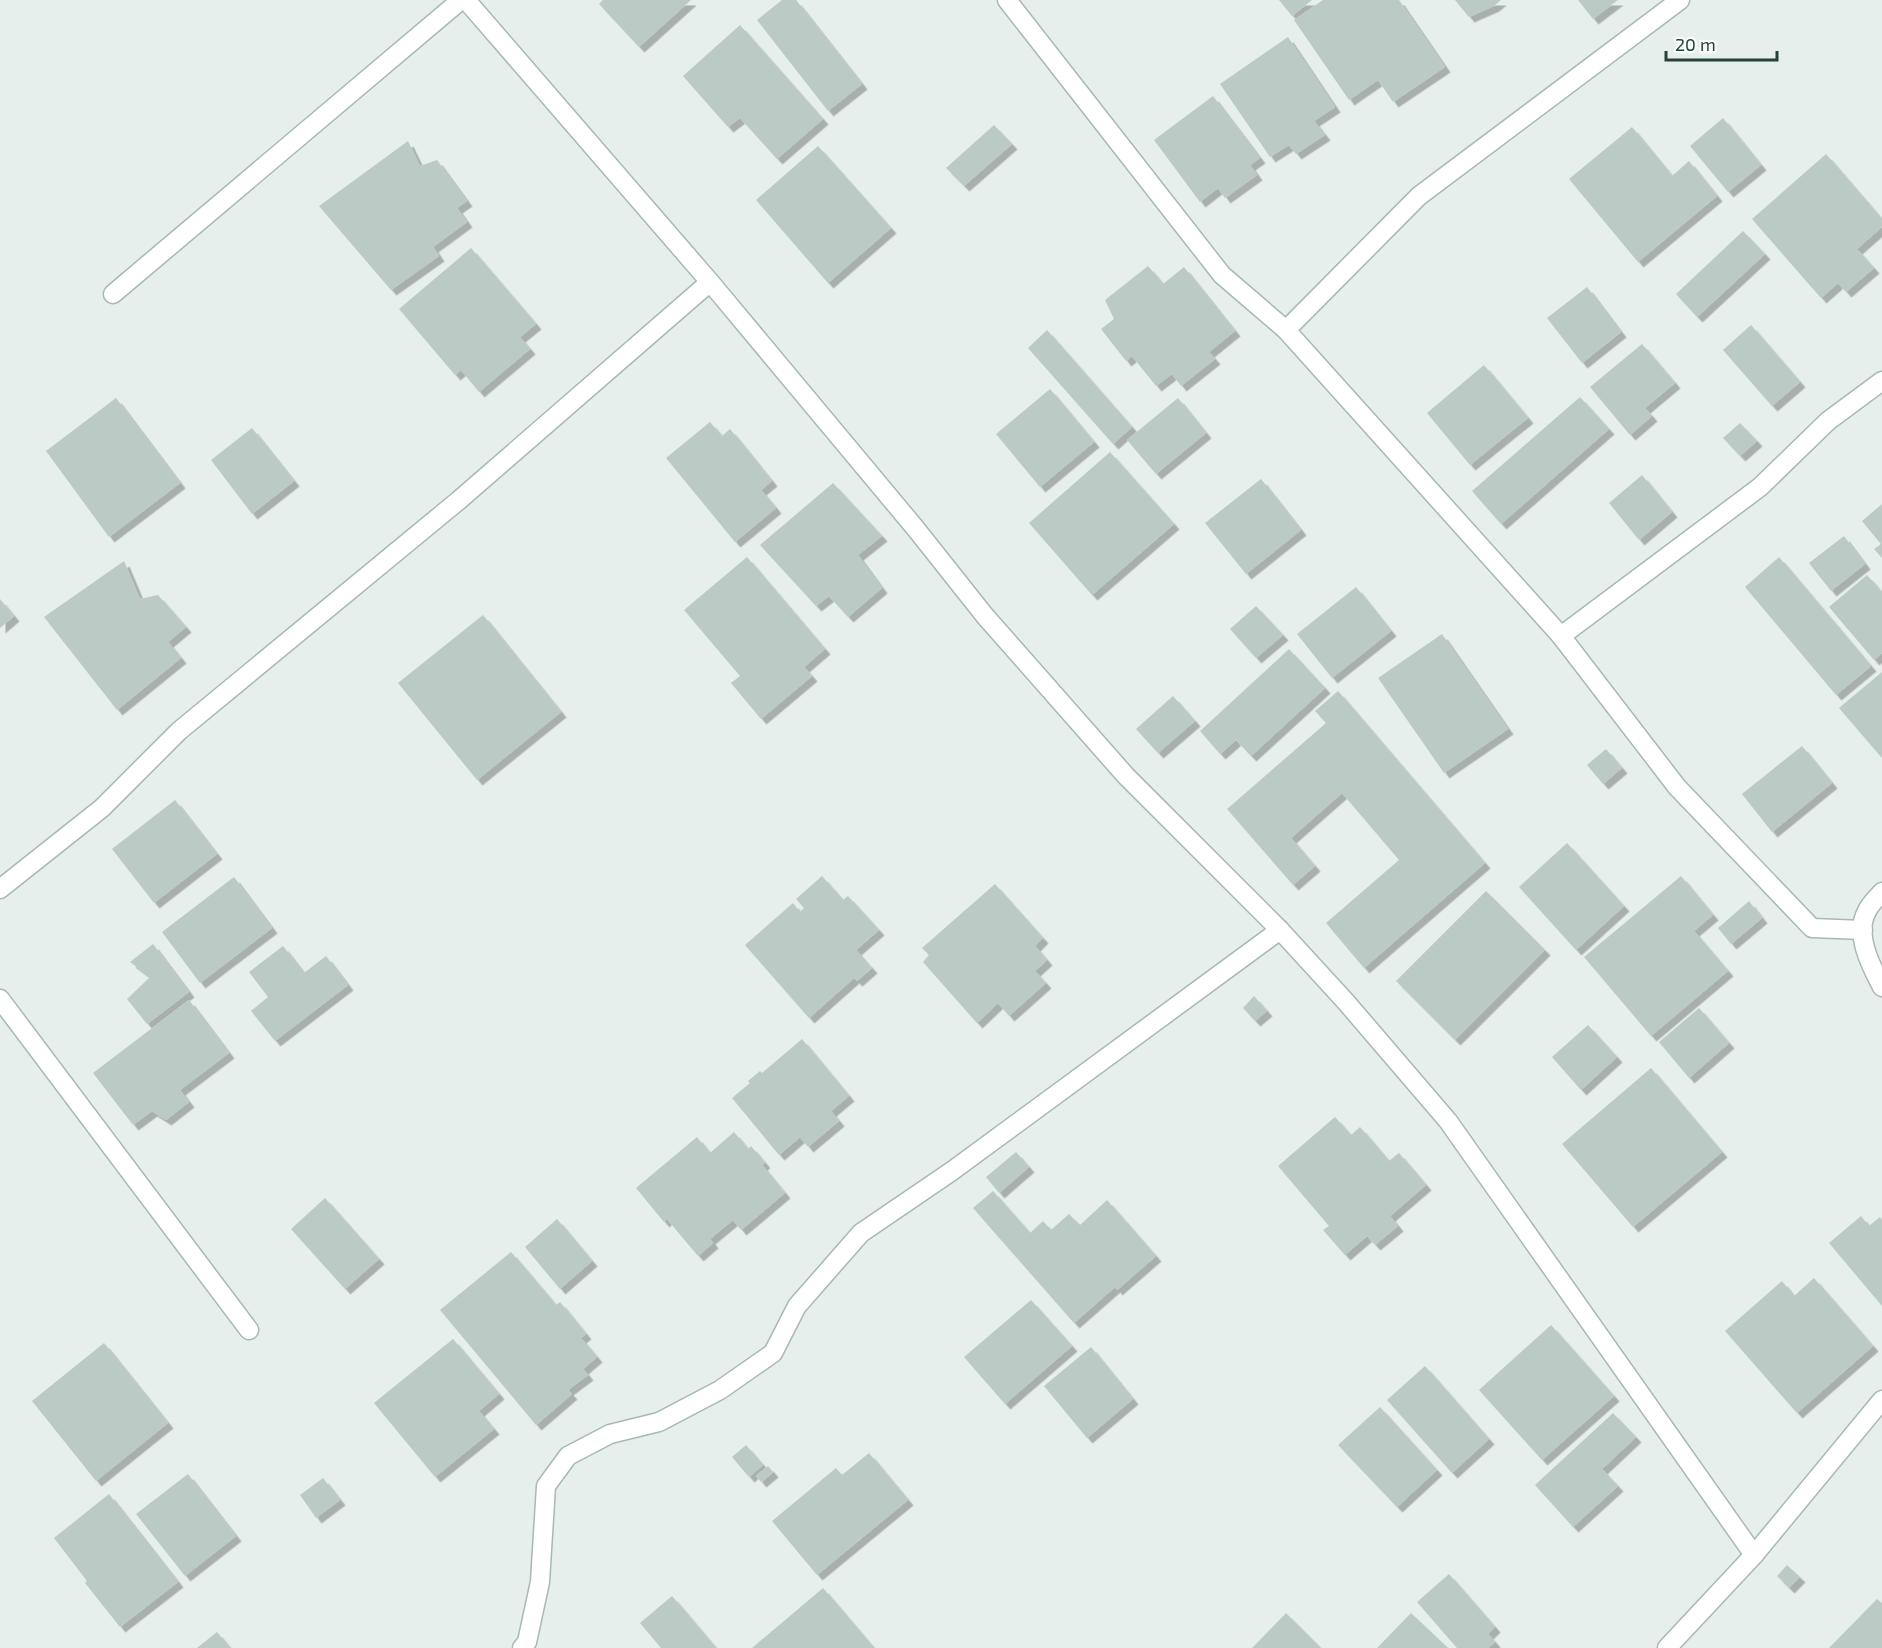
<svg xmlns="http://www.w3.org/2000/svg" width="1882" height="1648" font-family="'Exo 2',sans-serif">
	<defs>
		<filter id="shadow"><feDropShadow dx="5.5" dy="5.5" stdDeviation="0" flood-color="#0004"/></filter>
	</defs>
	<rect width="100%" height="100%" fill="#e6efeb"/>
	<g fill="#bbcac4" filter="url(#shadow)">
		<polygon points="603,0 691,0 639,47 599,4"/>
		<polygon points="782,0 796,0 862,84 828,111 757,20"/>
		<polygon points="1279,0 1312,0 1292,16"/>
		<polygon points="1323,0 1399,0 1445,67 1393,102 1378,80 1349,100 1294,20"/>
		<polygon points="1455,0 1501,0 1494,6 1469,17"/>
		<polygon points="1578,0 1618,0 1593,19"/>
		<polygon points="740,25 823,119 777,159 740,118 728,127 683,76"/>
		<polygon points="1288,37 1335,107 1314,121 1325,135 1296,154 1289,145 1270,157 1220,84"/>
		<polygon points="1213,96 1260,158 1250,165 1257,175 1225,198 1218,188 1200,202 1154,140"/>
		<polygon points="1723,118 1761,165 1728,192 1690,146"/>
		<polygon points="994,125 1012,144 964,186 946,168"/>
		<polygon points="1632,127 1672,176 1689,161 1717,196 1638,262 1569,179"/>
		<polygon points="408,141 420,166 437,160 467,201 457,208 467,222 433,247 439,256 391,290 319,206"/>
		<polygon points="818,146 891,228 828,283 756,200"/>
		<polygon points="1826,154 1882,219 1882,227 1857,249 1874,268 1846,292 1838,283 1821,298 1752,219"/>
		<polygon points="1743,231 1765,254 1697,317 1676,294"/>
		<polygon points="471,248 536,324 520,337 530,349 479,392 461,370 455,375 399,309"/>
		<polygon points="1148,266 1163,284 1184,267 1235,331 1209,352 1215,359 1181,386 1172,374 1156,386 1132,356 1126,361 1101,329 1114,319 1105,300"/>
		<polygon points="1587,287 1621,332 1582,363 1547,318"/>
		<polygon points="1751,325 1800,382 1772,406 1723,350"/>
		<polygon points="1047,330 1132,427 1113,444 1028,348"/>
		<polygon points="1642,344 1675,383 1645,408 1652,416 1630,435 1590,387"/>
		<polygon points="1484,365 1528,418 1470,465 1427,413"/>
		<polygon points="1050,389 1094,442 1040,487 996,434"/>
		<polygon points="1580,397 1609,429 1501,524 1472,491"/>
		<polygon points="116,398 180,483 109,537 46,451"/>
		<polygon points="1178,398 1206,433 1156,474 1127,440"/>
		<polygon points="710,422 722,436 730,429 772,481 761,490 776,508 735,542 666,458"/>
		<polygon points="1740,423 1757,441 1740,456 1723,438"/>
		<polygon points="252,428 294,481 252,514 211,460"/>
		<polygon points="1110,452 1174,524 1092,595 1029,523"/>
		<polygon points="1642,475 1672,512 1639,540 1609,503"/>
		<polygon points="1261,479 1301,530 1246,574 1205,523"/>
		<polygon points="833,483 882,536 858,555 882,588 848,617 829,596 816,606 760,545"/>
		<polygon points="1882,504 1882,558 1874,549 1881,544 1862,521"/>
		<polygon points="1844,536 1865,564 1831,591 1809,563"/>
		<polygon points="747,557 825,649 804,667 812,676 761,719 731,683 740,676 684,610"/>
		<polygon points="1779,557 1871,666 1836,695 1745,587"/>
		<polygon points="124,561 140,599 158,595 186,627 168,642 181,658 117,710 44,617"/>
		<polygon points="1867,575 1882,592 1882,653 1874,660 1829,607"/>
		<polygon points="1356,587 1391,631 1332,678 1297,634"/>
		<polygon points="0,599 14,616 0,628"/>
		<polygon points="1256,606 1283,635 1256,658 1230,629"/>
		<polygon points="483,615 561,712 477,780 398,683"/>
		<polygon points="1442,634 1508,729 1444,773 1378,678"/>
		<polygon points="1289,649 1325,688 1251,756 1236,740 1220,754 1200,731"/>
		<polygon points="1882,672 1882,758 1839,708"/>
		<polygon points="1338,691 1485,863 1364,968 1326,923 1399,860 1342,793 1291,838 1315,866 1293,885 1227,809 1326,723 1315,711"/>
		<polygon points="1173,696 1195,721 1158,753 1136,729"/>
		<polygon points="1802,746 1832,783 1772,832 1742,794"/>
		<polygon points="1606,749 1622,768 1603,784 1587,765"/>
		<polygon points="175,800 217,854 154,903 112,849"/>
		<polygon points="1567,843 1624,906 1576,950 1519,887"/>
		<polygon points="822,876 843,900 848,896 879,930 856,950 872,968 857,981 854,978 809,1018 745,945 793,903 800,912 804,908 796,899"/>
		<polygon points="1681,876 1713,915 1694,931 1728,971 1651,1036 1584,957"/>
		<polygon points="234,877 272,928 200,983 162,932"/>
		<polygon points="995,884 1043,938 1035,946 1047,960 1035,971 1046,983 1009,1016 998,1003 977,1023 923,962 929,955 922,948"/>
		<polygon points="1486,891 1545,950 1455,1040 1396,981"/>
		<polygon points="1749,901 1762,918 1731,944 1718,928"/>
		<polygon points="153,944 189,992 147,1024 127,999 150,977 130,962"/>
		<polygon points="283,946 304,973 326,956 348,985 275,1041 251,1011 268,997 249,972"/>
		<polygon points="1254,996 1267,1011 1255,1021 1243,1008"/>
		<polygon points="189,1000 229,1053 180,1090 189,1102 166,1120 152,1111 133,1125 93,1073"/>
		<polygon points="1699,1008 1729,1043 1689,1078 1659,1042"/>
		<polygon points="1588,1025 1617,1057 1581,1090 1552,1057"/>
		<polygon points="802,1039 849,1096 831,1111 839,1121 808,1147 800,1137 779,1155 732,1098 750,1083 748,1081 760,1071 762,1073"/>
		<polygon points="1651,1068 1722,1152 1633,1227 1562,1144"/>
		<polygon points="1335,1117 1351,1135 1360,1127 1389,1161 1399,1153 1426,1185 1390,1216 1398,1226 1375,1245 1367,1236 1345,1255 1323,1230 1329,1226 1278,1166"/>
		<polygon points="734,1132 748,1149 751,1146 765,1163 762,1165 785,1193 741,1230 733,1220 710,1239 713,1243 698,1256 667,1219 664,1222 636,1188 697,1137 710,1153"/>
		<polygon points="1016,1152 1029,1167 999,1193 986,1177"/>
		<polygon points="993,1191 1030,1233 1043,1221 1051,1230 1069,1214 1080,1225 1107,1200 1156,1256 1117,1290 1115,1287 1074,1323 973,1208"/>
		<polygon points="325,1198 379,1259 345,1289 291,1229"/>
		<polygon points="1861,1216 1869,1226 1880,1217 1882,1220 1882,1306 1829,1243"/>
		<polygon points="557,1219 592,1261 560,1289 525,1247"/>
		<polygon points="511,1252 556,1305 560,1302 586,1334 581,1338 597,1357 583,1369 588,1375 568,1390 572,1394 536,1425 440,1310"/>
		<polygon points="1814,1278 1873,1346 1797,1413 1725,1331 1782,1281 1794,1296"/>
		<polygon points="1031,1300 1072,1346 1005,1404 964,1357"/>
		<polygon points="1551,1325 1614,1396 1542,1460 1479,1390"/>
		<polygon points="453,1339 499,1394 479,1411 494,1429 435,1477 374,1403"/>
		<polygon points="104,1343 168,1423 96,1481 32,1401"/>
		<polygon points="1091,1347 1133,1399 1087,1438 1044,1386"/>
		<polygon points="1425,1366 1489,1439 1452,1473 1387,1400"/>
		<polygon points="1380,1407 1437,1470 1397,1507 1338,1445"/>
		<polygon points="1613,1413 1636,1437 1602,1469 1618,1486 1573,1527 1535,1485"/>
		<polygon points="746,1445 763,1465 749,1477 732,1457"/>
		<polygon points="869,1453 908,1500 817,1575 772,1521 836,1468 842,1475"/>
		<polygon points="768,1466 773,1472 761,1482 756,1476"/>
		<polygon points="188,1474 236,1536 185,1576 136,1514"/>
		<polygon points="323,1478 340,1500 316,1518 300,1495"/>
		<polygon points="109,1494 178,1582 120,1627 85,1583 87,1581 54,1538"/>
		<polygon points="1787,1565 1800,1577 1789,1588 1777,1576"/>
		<polygon points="1449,1574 1495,1627 1488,1634 1495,1642 1488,1648 1457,1648 1417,1602"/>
		<polygon points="823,1588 874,1648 752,1648"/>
		<polygon points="672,1596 716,1648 661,1648 640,1623"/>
		<polygon points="1877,1599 1882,1603 1882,1648 1829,1648"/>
		<polygon points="1286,1613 1321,1648 1252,1648"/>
		<polygon points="1411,1613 1448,1648 1377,1648"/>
		<polygon points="217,1632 230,1648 197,1648"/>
	</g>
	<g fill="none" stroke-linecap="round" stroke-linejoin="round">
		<defs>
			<g id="minor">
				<polyline points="466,0 710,282 916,529 985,616 1126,776 1280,930 1346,1002 1448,1121 1754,1555"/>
				<polyline points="1007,0 1222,275 1286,330 1561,636 1677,787 1812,928 1863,930"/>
				<polyline points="113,294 461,0"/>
				<polyline points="1286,330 1419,196 1680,0"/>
				<polyline points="1561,636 1760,487 1828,421 1882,381"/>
				<polyline points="0,889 102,808 179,731 458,501 710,282"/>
				<path d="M 1882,892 C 1877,898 1870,904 1867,911 C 1854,934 1871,966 1882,987"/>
				<polyline points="0,999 249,1330"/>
				<polyline points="522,1648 527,1642 540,1582 546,1486 568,1456 610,1434 659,1422 720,1390 773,1353 797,1306 861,1233 952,1171 1280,930"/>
				<polyline points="1667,1648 1754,1555 1882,1400"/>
			</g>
		</defs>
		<use href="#minor" stroke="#a8b8b2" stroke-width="21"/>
		<use href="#minor" stroke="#fff" stroke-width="18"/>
	</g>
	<path d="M1666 51v9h111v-9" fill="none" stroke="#24423a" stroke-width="3"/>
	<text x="1675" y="51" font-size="18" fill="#24423a" stroke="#f7fbf9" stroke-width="4.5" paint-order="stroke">20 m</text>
</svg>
